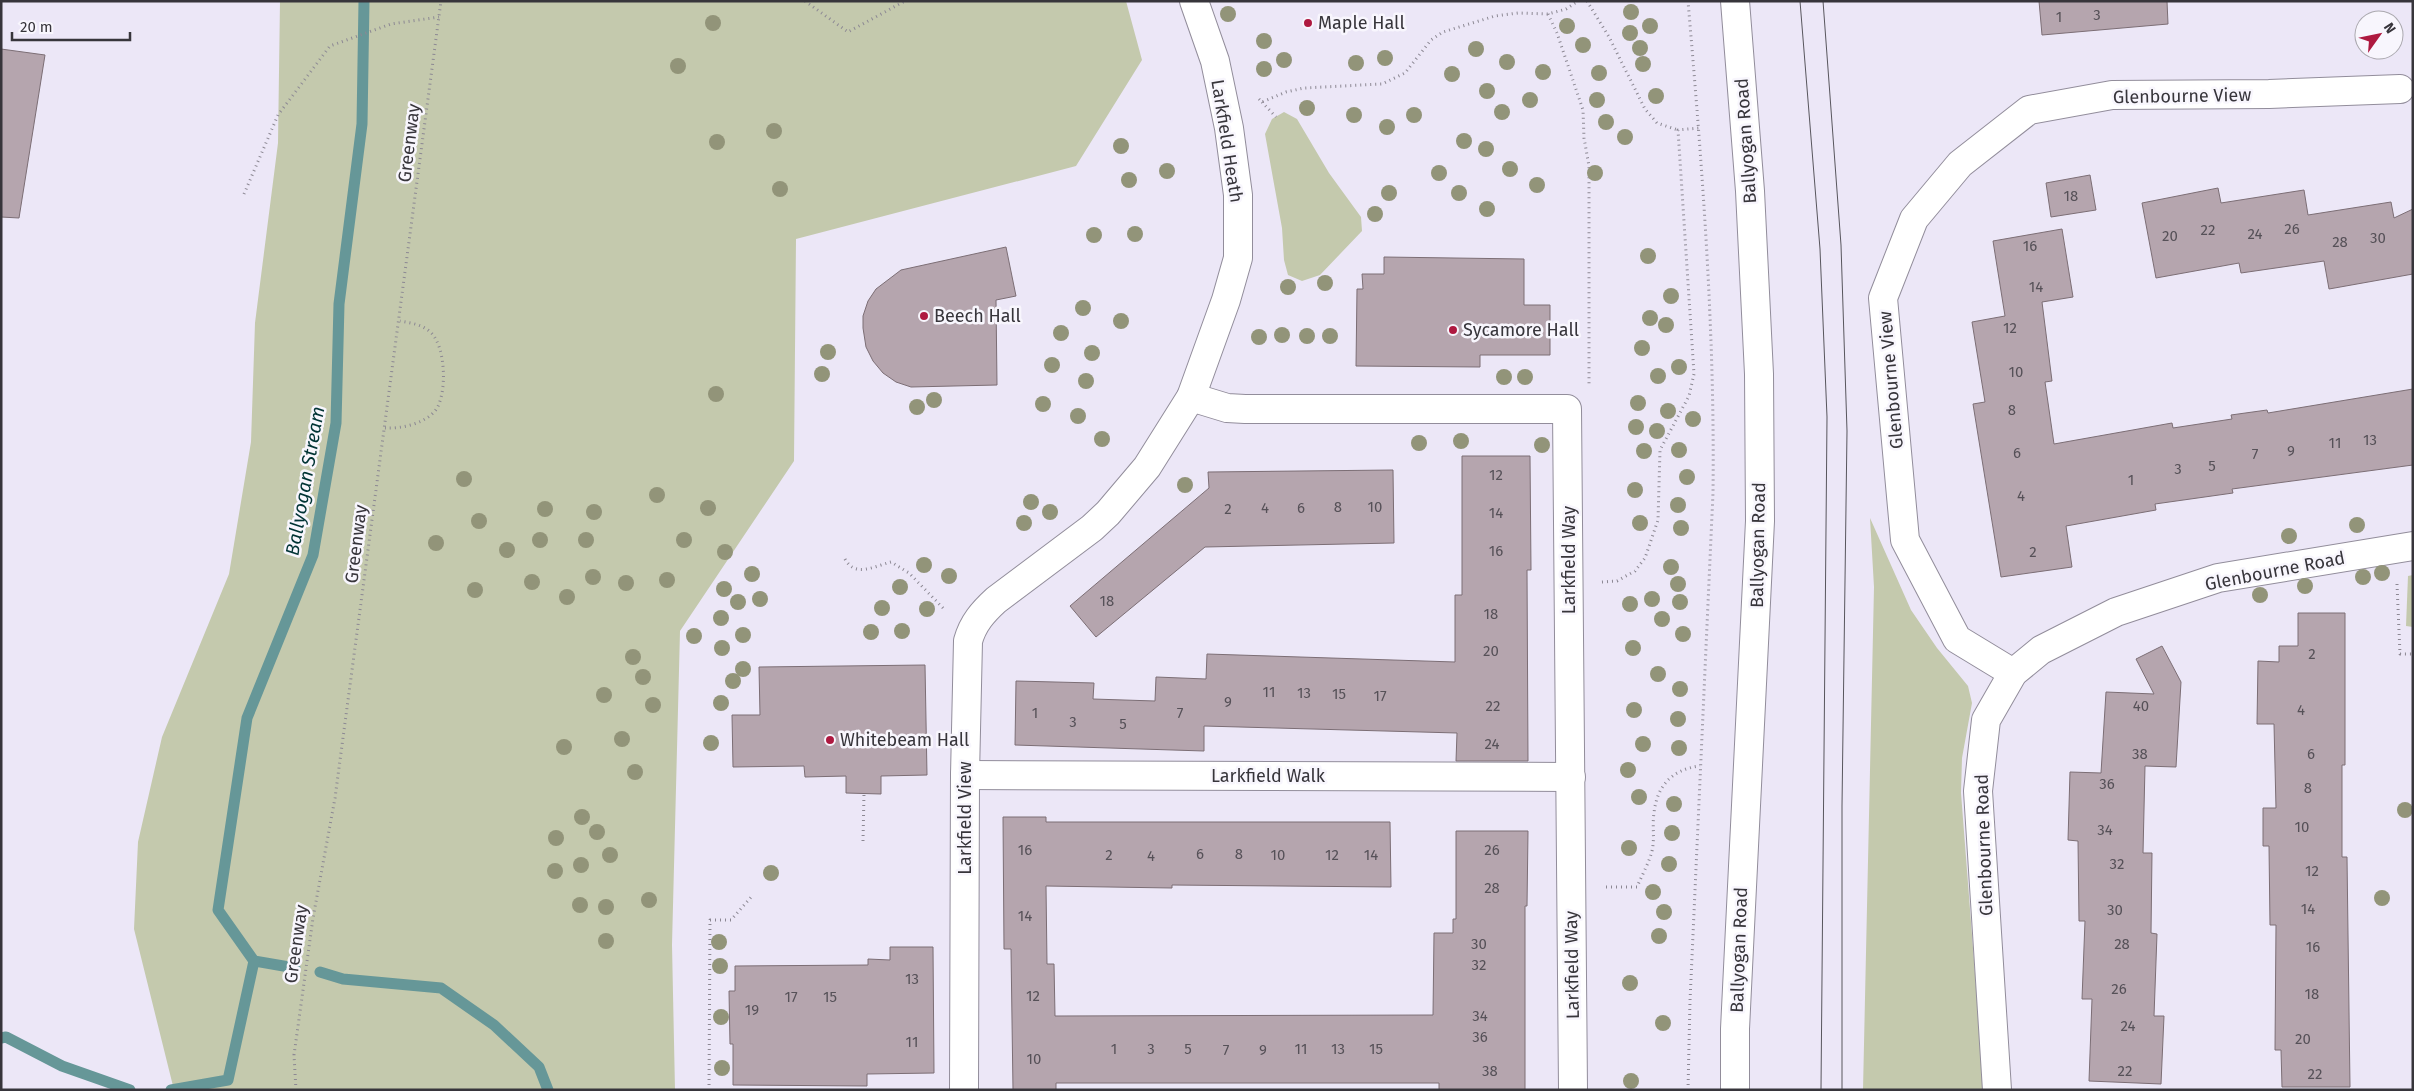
<svg xmlns="http://www.w3.org/2000/svg" width="2414" height="1091" font-family="'Fira Sans',sans-serif">
	<rect width="100%" height="100%" fill="#ece7f7"/>
	<g fill="#c4c9ad">
		<polygon points="280,1 1126,1 1142,60 1076,166 796,239 794,461 680,631 672,945 675,1090 174,1090 134,929 138,842 162,737 229,574 251,442 255,323 278,143"/>
		<polygon points="1284,112 1297,119 1329,173 1361,217 1362,231 1320,275 1302,281 1288,275 1284,260 1282,228 1265,134 1272,119"/>
		<polygon points="1870,518 1911,610 1937,648 1968,686 1972,703 1962,758 1961,793 1984,1090 1863,1090 1874,587"/>
		<polygon points="2413,575 2413,627 2406,626 2408,576"/>
	</g>
	<g fill="none" stroke-linecap="round" stroke-linejoin="round">
		<g stroke="#669798" stroke-width="11">
			<polyline points="295,968 254,961 218,910 247,718 313,555 336,423 339,304 362,124 364,1"/>
			<polyline points="320,972 343,979 441,988 494,1025 539,1067 548,1090"/>
			<polyline points="1,1038 6,1037 62,1066 130,1090"/>
			<polyline points="171,1090 228,1080 254,961"/>
		</g>
	</g>
	<g fill="#b5a5ae" stroke="#7c6e75">
		<polygon points="2039,1 2167,1 2168,24 2042,35"/>
		<polygon points="1,49 45,55 19,218 1,217"/>
		<polygon points="2090,175 2096,210 2051,217 2046,183"/>
		<polygon points="2218,188 2221,203 2304,190 2308,215 2391,202 2394,218 2413,209 2413,274 2329,289 2324,261 2241,273 2239,263 2156,278 2142,203"/>
		<polygon points="2062,229 2073,297 2042,302 2052,381 2045,382 2054,444 2172,423 2173,428 2232,419 2231,415 2267,410 2268,413 2413,389 2413,465 2232,489 2233,493 2155,504 2156,510 2066,526 2072,567 2001,577 1973,404 1985,402 1972,322 2005,316 1993,241"/>
		<polygon points="1006,247 1016,296 996,300 997,385 911,387 896,382 883,373 873,361 866,347 863,328 863,316 868,301 876,289 901,270"/>
		<polygon points="1384,257 1524,259 1524,305 1550,305 1550,355 1480,355 1480,367 1356,366 1357,289 1363,289 1362,274 1384,274"/>
		<polygon points="1462,456 1530,456 1531,570 1527,570 1528,761 1456,761 1457,733 1204,726 1204,751 1015,745 1016,681 1094,683 1093,699 1155,701 1156,677 1206,679 1207,654 1455,662 1455,595 1462,595"/>
		<polygon points="1393,470 1394,543 1205,547 1096,637 1070,606 1209,488 1208,472"/>
		<polygon points="2298,613 2345,613 2345,765 2342,765 2342,857 2347,857 2350,1087 2282,1087 2281,1050 2275,1050 2276,925 2270,925 2269,846 2263,846 2263,808 2276,808 2274,724 2257,724 2258,661 2279,662 2279,646 2298,646"/>
		<polygon points="2162,646 2181,682 2176,767 2145,766 2143,853 2152,853 2151,933 2157,934 2154,1016 2164,1016 2161,1084 2089,1081 2092,999 2082,999 2085,921 2079,921 2078,841 2068,840 2070,772 2101,773 2106,692 2154,694 2136,659"/>
		<polygon points="925,665 927,775 881,776 881,794 846,793 846,776 805,777 804,766 733,767 732,715 760,715 759,667"/>
		<polygon points="1003,817 1046,817 1046,822 1390,822 1391,887 1172,885 1172,888 1046,886 1047,964 1054,964 1055,1016 1433,1015 1434,933 1453,933 1453,919 1456,919 1456,831 1528,831 1527,906 1525,906 1525,1090 1439,1090 1439,1083 1056,1083 1056,1090 1013,1090 1011,949 1004,949"/>
		<polygon points="890,947 933,947 934,1073 867,1074 867,1086 733,1085 733,1044 730,1044 729,991 735,991 735,966 868,965 868,959 890,960"/>
	</g>
	<g fill="none" stroke-linecap="round" stroke-linejoin="round">
		<defs>
			<g id="minor">
				<polyline points="1191,397 1227,408 1245,409 1567,409 1573,1090"/>
				<polyline points="2013,673 1957,639 1905,540 1883,298 1914,219 1960,164 2029,110 2112,95 2269,94 2400,89"/>
				<polyline points="965,775 1571,777"/>
				<path d="M 964,1090 L 965,775 L 968,641 C 973,623 983,612 996,600 L 1092,528 L 1108,513 L 1147,467 L 1191,397 L 1226,300 L 1238,258 L 1238,195 L 1229,128 L 1215,61 L 1194,1"/>
				<polyline points="1735,1090 1735,1029 1760,521 1759,374 1750,191 1735,1"/>
				<polyline points="1997,1090 1978,791 1986,720 2013,673 2041,650 2116,612 2218,578 2413,546"/>
			</g>
		</defs>
		<use href="#minor" stroke="#928d9b" stroke-width="30"/>
		<g stroke="#8c8893" stroke-width="3" stroke-dasharray="1 4" stroke-linecap="butt">
			<polyline points="805,1 848,32 905,1"/>
			<polyline points="1587,1 1609,37 1645,109 1657,123 1678,130"/>
			<polyline points="1548,14 1557,33 1583,110 1584,138 1589,166 1589,384"/>
			<polyline points="1259,99 1262,102 1286,92 1304,88 1382,84 1405,73 1431,40 1443,32 1495,16 1518,13 1548,14 1566,9 1578,1"/>
			<polyline points="1262,102 1276,117"/>
			<polyline points="244,194 278,115 330,46 391,24 439,17"/>
			<path d="M 385,428 C 400,429 424,424 435,411 C 448,395 446,343 429,331 C 421,324 410,323 400,321"/>
			<path d="M 845,559 C 855,578 875,566 891,562 L 909,573 L 945,610"/>
			<polyline points="1602,582 1617,581 1635,571 1645,558 1658,520 1660,450 1689,396 1694,374 1678,130 1699,128"/>
			<polyline points="2397,584 2400,654 2413,654"/>
			<polyline points="863,841 864,793"/>
			<path d="M 1606,887 L 1637,887 C 1642,875 1649,863 1652,851 C 1655,838 1652,826 1654,813 C 1657,785 1673,769 1700,766"/>
			<polyline points="296,1090 294,1055 313,918 335,798 441,1"/>
			<polyline points="709,1090 710,920 731,920 752,896"/>
			<path d="M 1688,1090 L 1690,1001 L 1713,493 C 1715,329 1702,165 1688,1"/>
		</g>
		<use href="#minor" stroke="#fff" stroke-width="28"/>
		<g stroke="#58565d" stroke-width="1">
			<polyline points="1800,1 1820,249 1827,417 1821,1090"/>
			<polyline points="1823,1 1841,245 1847,431 1842,806 1842,1090"/>
		</g>
	</g>
	<g fill="#929479">
		<circle cx="1631" cy="12" r="8"/>
		<circle cx="1228" cy="14" r="8"/>
		<circle cx="713" cy="23" r="8"/>
		<circle cx="1567" cy="26" r="8"/>
		<circle cx="1650" cy="26" r="8"/>
		<circle cx="1630" cy="33" r="8"/>
		<circle cx="1264" cy="41" r="8"/>
		<circle cx="1583" cy="45" r="8"/>
		<circle cx="1640" cy="48" r="8"/>
		<circle cx="1476" cy="49" r="8"/>
		<circle cx="1385" cy="58" r="8"/>
		<circle cx="1284" cy="60" r="8"/>
		<circle cx="1507" cy="62" r="8"/>
		<circle cx="1356" cy="63" r="8"/>
		<circle cx="1643" cy="64" r="8"/>
		<circle cx="678" cy="66" r="8"/>
		<circle cx="1264" cy="69" r="8"/>
		<circle cx="1543" cy="72" r="8"/>
		<circle cx="1599" cy="73" r="8"/>
		<circle cx="1452" cy="74" r="8"/>
		<circle cx="1487" cy="91" r="8"/>
		<circle cx="1656" cy="96" r="8"/>
		<circle cx="1530" cy="100" r="8"/>
		<circle cx="1597" cy="100" r="8"/>
		<circle cx="1307" cy="108" r="8"/>
		<circle cx="1502" cy="112" r="8"/>
		<circle cx="1354" cy="115" r="8"/>
		<circle cx="1414" cy="115" r="8"/>
		<circle cx="1606" cy="122" r="8"/>
		<circle cx="1387" cy="127" r="8"/>
		<circle cx="774" cy="131" r="8"/>
		<circle cx="1625" cy="137" r="8"/>
		<circle cx="1464" cy="141" r="8"/>
		<circle cx="717" cy="142" r="8"/>
		<circle cx="1121" cy="146" r="8"/>
		<circle cx="1486" cy="149" r="8"/>
		<circle cx="1510" cy="169" r="8"/>
		<circle cx="1167" cy="171" r="8"/>
		<circle cx="1439" cy="173" r="8"/>
		<circle cx="1595" cy="173" r="8"/>
		<circle cx="1129" cy="180" r="8"/>
		<circle cx="1537" cy="185" r="8"/>
		<circle cx="780" cy="189" r="8"/>
		<circle cx="1389" cy="193" r="8"/>
		<circle cx="1459" cy="193" r="8"/>
		<circle cx="1487" cy="209" r="8"/>
		<circle cx="1375" cy="214" r="8"/>
		<circle cx="1135" cy="234" r="8"/>
		<circle cx="1094" cy="235" r="8"/>
		<circle cx="1648" cy="256" r="8"/>
		<circle cx="1325" cy="283" r="8"/>
		<circle cx="1288" cy="287" r="8"/>
		<circle cx="1671" cy="296" r="8"/>
		<circle cx="1083" cy="308" r="8"/>
		<circle cx="1650" cy="318" r="8"/>
		<circle cx="1121" cy="321" r="8"/>
		<circle cx="1666" cy="325" r="8"/>
		<circle cx="1061" cy="333" r="8"/>
		<circle cx="1282" cy="335" r="8"/>
		<circle cx="1307" cy="336" r="8"/>
		<circle cx="1330" cy="336" r="8"/>
		<circle cx="1259" cy="337" r="8"/>
		<circle cx="1642" cy="348" r="8"/>
		<circle cx="828" cy="352" r="8"/>
		<circle cx="1092" cy="353" r="8"/>
		<circle cx="1052" cy="365" r="8"/>
		<circle cx="1679" cy="367" r="8"/>
		<circle cx="822" cy="374" r="8"/>
		<circle cx="1658" cy="376" r="8"/>
		<circle cx="1504" cy="377" r="8"/>
		<circle cx="1525" cy="377" r="8"/>
		<circle cx="1086" cy="381" r="8"/>
		<circle cx="716" cy="394" r="8"/>
		<circle cx="934" cy="400" r="8"/>
		<circle cx="1638" cy="403" r="8"/>
		<circle cx="1043" cy="404" r="8"/>
		<circle cx="917" cy="407" r="8"/>
		<circle cx="1668" cy="411" r="8"/>
		<circle cx="1078" cy="416" r="8"/>
		<circle cx="1693" cy="419" r="8"/>
		<circle cx="1636" cy="427" r="8"/>
		<circle cx="1657" cy="431" r="8"/>
		<circle cx="1102" cy="439" r="8"/>
		<circle cx="1461" cy="441" r="8"/>
		<circle cx="1419" cy="443" r="8"/>
		<circle cx="1542" cy="445" r="8"/>
		<circle cx="1679" cy="450" r="8"/>
		<circle cx="1644" cy="451" r="8"/>
		<circle cx="1687" cy="477" r="8"/>
		<circle cx="464" cy="479" r="8"/>
		<circle cx="1185" cy="485" r="8"/>
		<circle cx="1635" cy="490" r="8"/>
		<circle cx="657" cy="495" r="8"/>
		<circle cx="1031" cy="502" r="8"/>
		<circle cx="1678" cy="505" r="8"/>
		<circle cx="708" cy="508" r="8"/>
		<circle cx="545" cy="509" r="8"/>
		<circle cx="594" cy="512" r="8"/>
		<circle cx="1050" cy="512" r="8"/>
		<circle cx="479" cy="521" r="8"/>
		<circle cx="1024" cy="523" r="8"/>
		<circle cx="1640" cy="523" r="8"/>
		<circle cx="2357" cy="525" r="8"/>
		<circle cx="1681" cy="528" r="8"/>
		<circle cx="2289" cy="536" r="8"/>
		<circle cx="540" cy="540" r="8"/>
		<circle cx="586" cy="540" r="8"/>
		<circle cx="684" cy="540" r="8"/>
		<circle cx="436" cy="543" r="8"/>
		<circle cx="507" cy="550" r="8"/>
		<circle cx="725" cy="552" r="8"/>
		<circle cx="924" cy="565" r="8"/>
		<circle cx="1671" cy="567" r="8"/>
		<circle cx="2382" cy="573" r="8"/>
		<circle cx="752" cy="574" r="8"/>
		<circle cx="949" cy="576" r="8"/>
		<circle cx="593" cy="577" r="8"/>
		<circle cx="2363" cy="577" r="8"/>
		<circle cx="667" cy="580" r="8"/>
		<circle cx="532" cy="582" r="8"/>
		<circle cx="626" cy="583" r="8"/>
		<circle cx="1678" cy="584" r="8"/>
		<circle cx="2305" cy="586" r="8"/>
		<circle cx="900" cy="587" r="8"/>
		<circle cx="724" cy="589" r="8"/>
		<circle cx="475" cy="590" r="8"/>
		<circle cx="2260" cy="595" r="8"/>
		<circle cx="567" cy="597" r="8"/>
		<circle cx="760" cy="599" r="8"/>
		<circle cx="1652" cy="599" r="8"/>
		<circle cx="738" cy="602" r="8"/>
		<circle cx="1680" cy="602" r="8"/>
		<circle cx="1630" cy="604" r="8"/>
		<circle cx="882" cy="608" r="8"/>
		<circle cx="927" cy="609" r="8"/>
		<circle cx="721" cy="618" r="8"/>
		<circle cx="1662" cy="619" r="8"/>
		<circle cx="902" cy="631" r="8"/>
		<circle cx="871" cy="632" r="8"/>
		<circle cx="1683" cy="634" r="8"/>
		<circle cx="743" cy="635" r="8"/>
		<circle cx="694" cy="636" r="8"/>
		<circle cx="722" cy="648" r="8"/>
		<circle cx="1633" cy="648" r="8"/>
		<circle cx="633" cy="657" r="8"/>
		<circle cx="743" cy="669" r="8"/>
		<circle cx="1658" cy="674" r="8"/>
		<circle cx="643" cy="677" r="8"/>
		<circle cx="733" cy="681" r="8"/>
		<circle cx="1680" cy="689" r="8"/>
		<circle cx="604" cy="695" r="8"/>
		<circle cx="721" cy="703" r="8"/>
		<circle cx="653" cy="705" r="8"/>
		<circle cx="1634" cy="710" r="8"/>
		<circle cx="1678" cy="719" r="8"/>
		<circle cx="622" cy="739" r="8"/>
		<circle cx="711" cy="743" r="8"/>
		<circle cx="1643" cy="744" r="8"/>
		<circle cx="564" cy="747" r="8"/>
		<circle cx="1679" cy="748" r="8"/>
		<circle cx="1628" cy="770" r="8"/>
		<circle cx="635" cy="772" r="8"/>
		<circle cx="1639" cy="797" r="8"/>
		<circle cx="1674" cy="804" r="8"/>
		<circle cx="2405" cy="810" r="8"/>
		<circle cx="582" cy="817" r="8"/>
		<circle cx="597" cy="832" r="8"/>
		<circle cx="1672" cy="833" r="8"/>
		<circle cx="556" cy="838" r="8"/>
		<circle cx="1629" cy="848" r="8"/>
		<circle cx="610" cy="855" r="8"/>
		<circle cx="1669" cy="864" r="8"/>
		<circle cx="581" cy="865" r="8"/>
		<circle cx="555" cy="871" r="8"/>
		<circle cx="771" cy="873" r="8"/>
		<circle cx="1653" cy="892" r="8"/>
		<circle cx="2382" cy="898" r="8"/>
		<circle cx="649" cy="900" r="8"/>
		<circle cx="580" cy="905" r="8"/>
		<circle cx="606" cy="907" r="8"/>
		<circle cx="1664" cy="912" r="8"/>
		<circle cx="1659" cy="936" r="8"/>
		<circle cx="606" cy="941" r="8"/>
		<circle cx="719" cy="942" r="8"/>
		<circle cx="720" cy="966" r="8"/>
		<circle cx="1630" cy="983" r="8"/>
		<circle cx="721" cy="1017" r="8"/>
		<circle cx="1663" cy="1023" r="8"/>
		<circle cx="722" cy="1068" r="8"/>
		<circle cx="1631" cy="1081" r="8"/>
	</g>
	<g fill="#ae1940" stroke="#f8f6fd" stroke-width="2">
		<circle cx="1308" cy="23" r="5"/>
		<circle cx="924" cy="316" r="5"/>
		<circle cx="1453" cy="330" r="5"/>
		<circle cx="830" cy="740" r="5"/>
	</g>
	<g text-anchor="middle" dominant-baseline="central" stroke-width="5" stroke-linejoin="round" paint-order="stroke">
		<g font-size="15" fill="#565158">
			<text x="2097" y="15">3</text>
			<text x="2059" y="17">1</text>
			<text x="2071" y="196">18</text>
			<text x="2292" y="229">26</text>
			<text x="2208" y="230">22</text>
			<text x="2255" y="234">24</text>
			<text x="2170" y="236">20</text>
			<text x="2378" y="238">30</text>
			<text x="2340" y="242">28</text>
			<text x="2030" y="246">16</text>
			<text x="2036" y="287">14</text>
			<text x="2010" y="328">12</text>
			<text x="2016" y="372">10</text>
			<text x="2012" y="410">8</text>
			<text x="2370" y="440">13</text>
			<text x="2335" y="443">11</text>
			<text x="2291" y="451">9</text>
			<text x="2017" y="453">6</text>
			<text x="2255" y="454">7</text>
			<text x="2212" y="466">5</text>
			<text x="2178" y="469">3</text>
			<text x="1496" y="475">12</text>
			<text x="2131" y="480">1</text>
			<text x="2021" y="496">4</text>
			<text x="1338" y="507">8</text>
			<text x="1375" y="507">10</text>
			<text x="1265" y="508">4</text>
			<text x="1301" y="508">6</text>
			<text x="1228" y="509">2</text>
			<text x="1496" y="513">14</text>
			<text x="1496" y="551">16</text>
			<text x="2033" y="552">2</text>
			<text x="1107" y="601">18</text>
			<text x="1491" y="614">18</text>
			<text x="1491" y="651">20</text>
			<text x="2312" y="654">2</text>
			<text x="1269" y="692">11</text>
			<text x="1304" y="693">13</text>
			<text x="1339" y="694">15</text>
			<text x="1380" y="696">17</text>
			<text x="1228" y="702">9</text>
			<text x="1493" y="706">22</text>
			<text x="2141" y="706">40</text>
			<text x="2301" y="710">4</text>
			<text x="1035" y="713">1</text>
			<text x="1180" y="713">7</text>
			<text x="1073" y="722">3</text>
			<text x="1123" y="724">5</text>
			<text x="1492" y="744">24</text>
			<text x="2140" y="754">38</text>
			<text x="2311" y="754">6</text>
			<text x="2107" y="784">36</text>
			<text x="2308" y="788">8</text>
			<text x="2302" y="827">10</text>
			<text x="2105" y="830">34</text>
			<text x="1025" y="850">16</text>
			<text x="1492" y="850">26</text>
			<text x="1200" y="854">6</text>
			<text x="1239" y="854">8</text>
			<text x="1109" y="855">2</text>
			<text x="1278" y="855">10</text>
			<text x="1332" y="855">12</text>
			<text x="1371" y="855">14</text>
			<text x="1151" y="856">4</text>
			<text x="2117" y="864">32</text>
			<text x="2312" y="871">12</text>
			<text x="1492" y="888">28</text>
			<text x="2308" y="909">14</text>
			<text x="2115" y="910">30</text>
			<text x="1025" y="916">14</text>
			<text x="1479" y="944">30</text>
			<text x="2122" y="944">28</text>
			<text x="2313" y="947">16</text>
			<text x="1479" y="965">32</text>
			<text x="912" y="979">13</text>
			<text x="2119" y="989">26</text>
			<text x="2312" y="994">18</text>
			<text x="1033" y="996">12</text>
			<text x="791" y="997">17</text>
			<text x="830" y="997">15</text>
			<text x="752" y="1010">19</text>
			<text x="1480" y="1016">34</text>
			<text x="2128" y="1026">24</text>
			<text x="1480" y="1037">36</text>
			<text x="2303" y="1039">20</text>
			<text x="912" y="1042">11</text>
			<text x="1114" y="1049">1</text>
			<text x="1151" y="1049">3</text>
			<text x="1188" y="1049">5</text>
			<text x="1301" y="1049">11</text>
			<text x="1338" y="1049">13</text>
			<text x="1376" y="1049">15</text>
			<text x="1226" y="1050">7</text>
			<text x="1263" y="1050">9</text>
			<text x="1034" y="1059">10</text>
			<text x="1490" y="1071">38</text>
			<text x="2125" y="1071">22</text>
			<text x="2315" y="1074">22</text>
		</g>
		<g font-size="18" fill="#37353b" stroke="#f8f6fd" text-anchor="start">
			<text x="1318" y="23">Maple Hall</text>
			<text x="934" y="316">Beech Hall</text>
			<text x="1463" y="330">Sycamore Hall</text>
			<text x="840" y="740">Whitebeam Hall</text>
		</g>
		<g font-size="18" fill="#37353b" stroke="#f8f6fd">
			<text transform="translate(2182 96) rotate(-1)">Glenbourne View</text>
			<text transform="translate(1227 141) rotate(81)">Larkfield Heath</text>
			<text transform="translate(1746 141) rotate(-94)">Ballyogan Road</text>
			<text transform="translate(409 143) rotate(-83)">Greenway</text>
			<text transform="translate(1891 380) rotate(-95)">Glenbourne View</text>
			<text transform="translate(356 544) rotate(-83)">Greenway</text>
			<text transform="translate(1758 545) rotate(-89)">Ballyogan Road</text>
			<text transform="translate(1569 560) rotate(-90)">Larkfield Way</text>
			<text transform="translate(2275 571) rotate(-11)">Glenbourne Road</text>
			<text x="1268" y="776">Larkfield Walk</text>
			<text transform="translate(965 818) rotate(-90)">Larkfield View</text>
			<text transform="translate(1984 845) rotate(-92)">Glenbourne Road</text>
			<text transform="translate(296 944) rotate(-82)">Greenway</text>
			<text transform="translate(1739 950) rotate(-88)">Ballyogan Road</text>
			<text transform="translate(1572 965) rotate(-91)">Larkfield Way</text>
		</g>
		<g font-size="19" font-style="italic" fill="#013435" stroke="#f8f6fd">
			<text transform="translate(305 481) rotate(-80)">Ballyogan Stream</text>
		</g>
	</g>
	<rect width="2414" height="1091" fill="none" stroke="#37353b" stroke-width="5"/>
	<g transform="translate(2379 35) rotate(57)"><circle r="24" fill="#f8f6fd" stroke="#aba9af"/>
	<path d="M0-4L9 19L0 12L-9 19Z" fill="#ae1940"/>
	<text y="-8" font-size="14" font-weight="bold" text-anchor="middle" fill="#37353b">N</text>
	</g>
	<path d="M12 32v8h118v-8" fill="none" stroke="#37353b" stroke-width="2.5"/>
	<text x="20" y="32" font-size="15" fill="#37353b" stroke="#f8f6fd" stroke-width="4" paint-order="stroke">20 m</text>
</svg>
